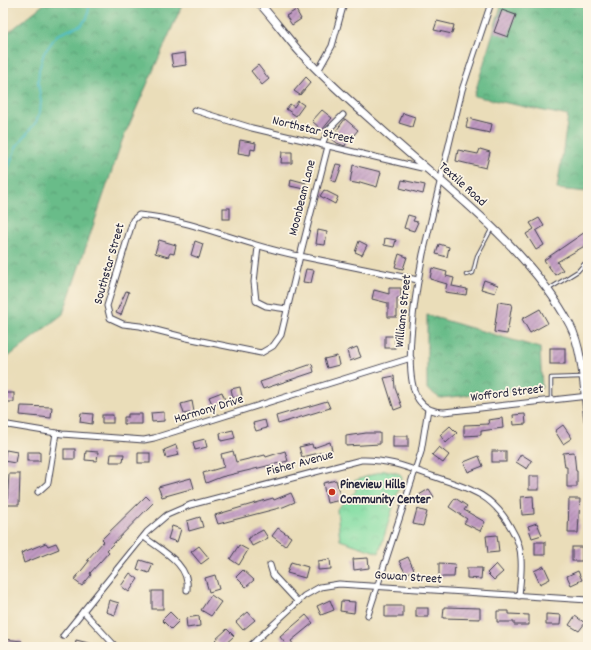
<svg xmlns="http://www.w3.org/2000/svg" width="591" height="650" font-family="Dekko,sans-serif">
	<defs>
		<pattern id="forest-crowns" width="20" height="18" patternUnits="userSpaceOnUse"><rect width="20" height="18" fill="#69bc89"/><path d="M2 6a3 3 0 1 1 6 0M12 15a3 3 0 1 1 6 0" fill="none" stroke="#569871"/></pattern>
		<pattern id="park-crowns" width="20" height="18" patternUnits="userSpaceOnUse"><rect width="20" height="18" fill="#82dda3"/><path d="M2 6a3 3 0 1 1 6 0M12 15a3 3 0 1 1 6 0" fill="none" stroke="#70bd8d"/></pattern>
		<pattern id="building-hatch" width="6" height="6" patternUnits="userSpaceOnUse"><rect width="6" height="6" fill="#c09ac2"/><path d="M-1 1l2-2M0 6l6-6M5 7l2-2" fill="none" stroke="#9c7d9f"/></pattern>
	</defs>
	<rect width="100%" height="100%" fill="#fcf5e5"/>
	<filter id="ink" filterUnits="userSpaceOnUse"><feTurbulence type="fractalNoise" baseFrequency=".025" numOctaves="2"/><feDisplacementMap in="SourceGraphic" scale="8" xChannelSelector="R" yChannelSelector="G"/><feConvolveMatrix kernelMatrix="1 2 1 2 8 2 1 2 1" color-interpolation-filters="sRGB"/></filter>
	<filter id="wash" filterUnits="userSpaceOnUse"><feTurbulence type="fractalNoise" baseFrequency=".012" numOctaves="4" result="noise"/><feDisplacementMap in="SourceGraphic" scale="16" xChannelSelector="R" yChannelSelector="G"/><feGaussianBlur stdDeviation="0.9" result="paint"/><feColorMatrix in="noise" values="0 0 0 0 0 0 0 0 0 0 0 0 0 0 0 0 0 1.4 0 .05"/><feComposite in="paint" operator="in"/></filter>
	<g filter="url(#wash)">
		<rect width="100%" height="100%" fill="#eaddb9"/>
		<g fill="url(#forest-crowns)" stroke="#466f62">
			<polygon points="45,3 183,3 122,141 63,314 3,361 3,37"/>
			<polygon points="502,3 588,3 588,192 557,189 568,116 474,96"/>
			<polygon points="427,315 540,348 542,388 440,398 427,389"/>
		</g>
		<polygon fill="url(#park-crowns)" stroke="#52806f" points="385,470 400,474 402,478 379,553 340,540 337,509 356,491 354,481"/>
		<g fill="none" stroke-linecap="round" stroke-linejoin="round">
			<polyline stroke="#4ebcc5" stroke-width="2" points="3,183 16,147 36,122 40,112 41,101 38,83 39,70 44,53 57,35 81,25 87,18 90,3"/>
		</g>
		<g id="blocks">
			<g fill="url(#building-hatch)">
				<polygon points="296,10 301,19 292,25 286,16"/>
				<polygon points="502,10 516,15 508,37 494,32"/>
				<polygon points="437,21 454,25 452,34 434,30"/>
				<polygon points="185,53 186,65 173,67 171,55"/>
				<polygon points="258,65 269,79 262,85 251,71"/>
				<polygon points="306,77 311,82 300,95 294,91"/>
				<polygon points="298,101 304,105 296,116 286,109 290,104 294,107"/>
				<polygon points="322,110 332,118 322,130 312,121"/>
				<polygon points="403,113 415,117 412,127 399,123"/>
				<polygon points="468,118 492,124 490,133 466,128"/>
				<polygon points="345,119 358,130 349,141 348,139 345,146 337,143 331,138"/>
				<polygon points="240,140 256,143 255,150 251,149 250,155 238,153"/>
				<polygon points="480,149 490,152 486,168 456,161 458,150 478,154"/>
				<polygon points="282,152 292,152 292,163 281,163"/>
				<polygon points="336,164 342,165 336,182 331,180"/>
				<polygon points="353,165 381,172 377,187 360,182 360,184 350,182"/>
				<polygon points="291,179 306,183 304,189 290,186"/>
				<polygon points="402,180 425,185 423,194 400,188"/>
				<polygon points="324,190 338,197 335,204 320,196"/>
				<rect x="223" y="208" width="7" height="11"/>
				<polygon points="408,215 415,217 413,221 418,222 414,231 404,228"/>
				<polygon points="539,218 544,226 536,231 544,245 536,250 526,234 534,229 530,223"/>
				<polygon points="318,230 327,232 325,245 316,244"/>
				<polygon points="588,230 588,244 557,262 563,270 555,275 544,260"/>
				<polygon points="385,238 396,240 394,247 384,245"/>
				<polygon points="159,240 176,245 174,254 170,253 168,257 155,253"/>
				<polygon points="195,241 203,244 199,258 191,255"/>
				<polygon points="359,241 367,245 362,255 355,252"/>
				<polygon points="439,244 449,247 447,257 436,254"/>
				<polygon points="399,254 407,257 403,269 395,267"/>
				<polygon points="432,268 447,272 446,276 454,278 452,286 467,289 466,295 445,292 447,284 430,279"/>
				<polygon points="306,269 314,270 311,283 303,282"/>
				<polygon points="484,280 498,285 495,293 481,289"/>
				<polygon points="389,288 401,288 401,298 397,298 397,317 388,317 388,303 372,299 374,290 389,294"/>
				<polygon points="126,291 129,292 121,315 116,313"/>
				<polygon points="498,302 512,304 507,334 494,332"/>
				<polygon points="540,309 548,323 530,333 522,319"/>
				<rect x="385" y="336" width="10" height="12"/>
				<polygon points="357,347 361,357 350,361 347,351"/>
				<rect x="550" y="348" width="15" height="16"/>
				<polygon points="337,356 339,365 327,368 324,359"/>
				<polygon points="312,364 314,372 263,389 260,382"/>
				<polygon points="394,376 395,388 402,407 394,410 384,378"/>
				<polygon points="240,387 242,396 233,398 231,389"/>
				<polygon points="222,392 225,400 213,406 209,397"/>
				<rect x="3" y="393" width="11" height="9"/>
				<polygon points="192,401 194,412 184,414 181,404"/>
				<polygon points="327,401 330,408 278,424 276,416"/>
				<polygon points="21,406 52,407 51,418 20,415"/>
				<polygon points="164,412 164,421 152,422 151,413"/>
				<polygon points="81,413 93,414 92,424 80,422"/>
				<polygon points="128,414 142,414 142,424 124,424 124,417 128,417"/>
				<polygon points="525,414 526,424 514,425 513,415"/>
				<rect x="102" y="415" width="11" height="8"/>
				<polygon points="502,418 503,428 481,431 481,435 464,436 464,425 489,424 488,420"/>
				<polygon points="265,420 267,428 256,431 253,423"/>
				<polygon points="563,425 572,438 563,444 555,431"/>
				<polygon points="450,426 457,433 446,443 440,435"/>
				<polygon points="233,430 235,438 221,441 220,433"/>
				<polygon points="366,433 380,433 380,444 346,446 346,436"/>
				<rect x="393" y="436" width="15" height="11"/>
				<polygon points="205,439 207,447 195,450 193,442"/>
				<polygon points="330,442 332,450 302,457 299,447 312,444 313,448"/>
				<polygon points="176,445 179,455 166,458 164,450"/>
				<polygon points="439,447 449,455 443,463 432,455"/>
				<rect x="64" y="449" width="11" height="10"/>
				<polygon points="6,450 17,452 15,463 4,461"/>
				<polygon points="86,451 98,452 97,461 85,460"/>
				<polygon points="233,451 236,462 265,455 266,457 285,451 288,461 221,477 206,483 203,473 224,467 221,454"/>
				<rect x="492" y="451" width="14" height="11"/>
				<rect x="27" y="452" width="13" height="9"/>
				<polygon points="574,452 576,471 577,471 577,487 567,487 567,467 565,467 563,453"/>
				<rect x="138" y="453" width="12" height="10"/>
				<polygon points="111,454 124,454 123,462 110,462"/>
				<polygon points="521,454 532,461 527,469 516,462"/>
				<polygon points="479,456 483,466 468,472 464,462"/>
				<polygon points="9,474 20,474 19,505 7,505"/>
				<rect x="529" y="476" width="10" height="14"/>
				<polygon points="191,478 194,488 162,497 158,487"/>
				<polygon points="336,480 341,500 327,503 323,483"/>
				<polygon points="429,489 434,497 423,503 419,495"/>
				<polygon points="291,493 295,502 283,507 218,524 215,515 273,498 274,500"/>
				<polygon points="146,496 153,503 107,550 109,552 90,573 91,575 82,586 74,580 89,561 87,560 104,541 102,539"/>
				<polygon points="533,496 534,514 522,515 521,497"/>
				<polygon points="455,498 467,506 464,510 485,522 480,531 464,523 467,519 449,507"/>
				<polygon points="569,499 580,499 578,533 568,533"/>
				<polygon points="417,509 427,512 423,526 413,524"/>
				<polygon points="200,517 203,527 189,531 187,521"/>
				<polygon points="537,523 542,535 532,538 528,526"/>
				<polygon points="172,526 181,529 177,542 168,539"/>
				<polygon points="278,528 291,537 285,546 272,536"/>
				<polygon points="263,530 268,538 252,546 248,538"/>
				<polygon points="497,535 499,552 488,553 486,536"/>
				<rect x="535" y="542" width="10" height="13"/>
				<polygon points="46,543 48,546 56,543 59,549 24,563 21,553"/>
				<polygon points="239,545 248,550 239,565 230,559"/>
				<polygon points="199,546 209,558 201,564 191,552"/>
				<rect x="572" y="547" width="10" height="14"/>
				<polygon points="408,557 414,570 406,574 399,561"/>
				<polygon points="368,558 369,568 354,570 353,559"/>
				<polygon points="330,559 331,569 318,570 318,561"/>
				<polygon points="140,560 153,564 149,573 137,569"/>
				<polygon points="291,562 308,567 305,578 287,573"/>
				<polygon points="439,563 455,564 454,577 439,577"/>
				<polygon points="496,564 503,572 494,580 487,573"/>
				<polygon points="544,566 550,579 540,584 534,571"/>
				<polygon points="467,568 482,568 481,579 467,578"/>
				<polygon points="243,570 254,580 246,587 236,577"/>
				<polygon points="578,571 582,580 571,585 567,576"/>
				<polygon points="130,573 138,579 129,592 121,586"/>
				<polygon points="215,575 219,589 209,592 205,578"/>
				<rect x="152" y="591" width="11" height="18"/>
				<polygon points="211,595 221,602 211,616 201,610"/>
				<polygon points="109,600 119,603 115,615 106,612"/>
				<polygon points="330,600 334,610 321,615 317,606"/>
				<polygon points="341,601 355,602 354,613 340,611"/>
				<rect x="385" y="606" width="18" height="11"/>
				<polygon points="444,607 480,608 480,619 443,618"/>
				<rect x="416" y="608" width="12" height="9"/>
				<polygon points="497,611 509,611 509,614 529,615 529,625 514,625 514,622 497,622"/>
				<polygon points="170,612 179,621 171,629 162,620"/>
				<polygon points="248,612 255,620 243,630 236,622"/>
				<polygon points="546,614 561,615 560,625 546,625"/>
				<polygon points="306,615 313,623 291,641 293,644 288,647 280,637"/>
				<polygon points="199,616 200,626 187,628 186,618"/>
				<polygon points="575,616 585,623 579,631 569,625"/>
				<polygon points="227,629 234,636 222,647 215,640"/>
				<polygon points="3,639 22,641 21,647 3,647"/>
				<polygon points="76,640 97,645 97,647 75,647"/>
			</g>
		</g>
	</g>
	<g filter="url(#ink)">
		<use href="#blocks" fill-opacity="0" stroke="#403e4e" stroke-width="1"/>
		<g fill="none" stroke-linecap="round" stroke-linejoin="round">
			<defs>
				<g id="service">
					<polyline points="466,275 473,273 477,256 492,228"/>
					<polyline points="549,289 578,271 584,264"/>
					<polyline points="551,399 551,378 581,377"/>
				</g>
				<g id="minor">
					<path d="M 491,3 L 462,90 L 423,254 C 417,285 401,372 418,399 C 424,408 434,412 444,412 L 588,396"/>
					<polyline points="318,71 332,46 344,3"/>
					<polyline points="194,110 252,128 426,169"/>
					<polyline points="322,145 328,130 343,115"/>
					<path d="M 328,146 L 300,256 C 245,246 195,220 139,215 L 133,220 L 107,306 L 110,318 L 123,324 L 140,326 L 187,338 L 261,353 L 273,346 L 281,335 L 300,256 L 418,280"/>
					<polyline points="258,247 254,282 256,301 266,306 287,309"/>
					<polyline points="8,425 62,434 144,440 154,438 411,358"/>
					<polyline points="38,492 48,483 56,433"/>
					<path d="M 144,537 C 161,550 191,565 187,590"/>
					<polyline points="270,565 273,575 298,602"/>
					<polyline points="83,611 116,647"/>
					<polyline points="368,615 421,452 428,409"/>
					<path d="M 63,636 L 147,532 L 167,515 L 190,505 L 361,460 C 387,459 409,468 432,476 C 468,488 492,493 511,528 C 517,538 521,548 521,559 C 522,571 520,584 519,596"/>
					<polyline points="249,647 304,596 320,587 339,584 588,600"/>
				</g>
				<path id="tertiary" d="M 259,3 C 273,18 285,35 298,50 C 323,78 351,102 379,127 C 443,185 529,247 570,325 C 583,350 584,391 588,420"/>
			</defs>
			<use href="#service" stroke="#403e4e" stroke-width="4.5"/>
			<use href="#minor" stroke="#403e4e" stroke-width="7"/>
			<use href="#tertiary" stroke="#403e4e" stroke-width="9"/>
			<use href="#service" stroke="#fff" stroke-width="2.5"/>
			<use href="#minor" stroke="#fff" stroke-width="5"/>
			<use href="#tertiary" stroke="#fff" stroke-width="7"/>
		</g>
	</g>
	<circle fill="#c8321e" stroke="#fcf5e5" stroke-width="1.5" cx="332" cy="492" r="4"/>
	<g text-anchor="middle" dominant-baseline="central" stroke-width="3.5" stroke-linejoin="round" paint-order="stroke">
		<g font-size="13" fill="#22223b" stroke="#fcf5e5">
			<text transform="translate(313 131) rotate(14)">Northstar Street</text>
			<text transform="translate(462 185) rotate(42)">Textile Road</text>
			<text transform="translate(303 198) rotate(-76)">Moonbeam Lane</text>
			<text transform="translate(110 264) rotate(-74)">Southstar Street</text>
			<text transform="translate(404 311) rotate(-84)">Williams Street</text>
			<text transform="translate(507 394) rotate(-7)">Wofford Street</text>
			<text transform="translate(209 410) rotate(-17)">Harmony Drive</text>
			<text transform="translate(300 464) rotate(-15)">Fisher Avenue</text>
			<text transform="translate(408 578) rotate(4)">Gowan Street</text>
		</g>
		<g font-size="13" font-weight="bold" fill="#22223b" stroke="#fcf5e5" text-anchor="start">
			<text x="340" y="485">Pineview Hills<tspan x="340" dy="15">Community Center</tspan></text>
		</g>
	</g>
	<rect width="591" height="650" fill="none" stroke="#fcf5e5" stroke-width="16"/>
</svg>
